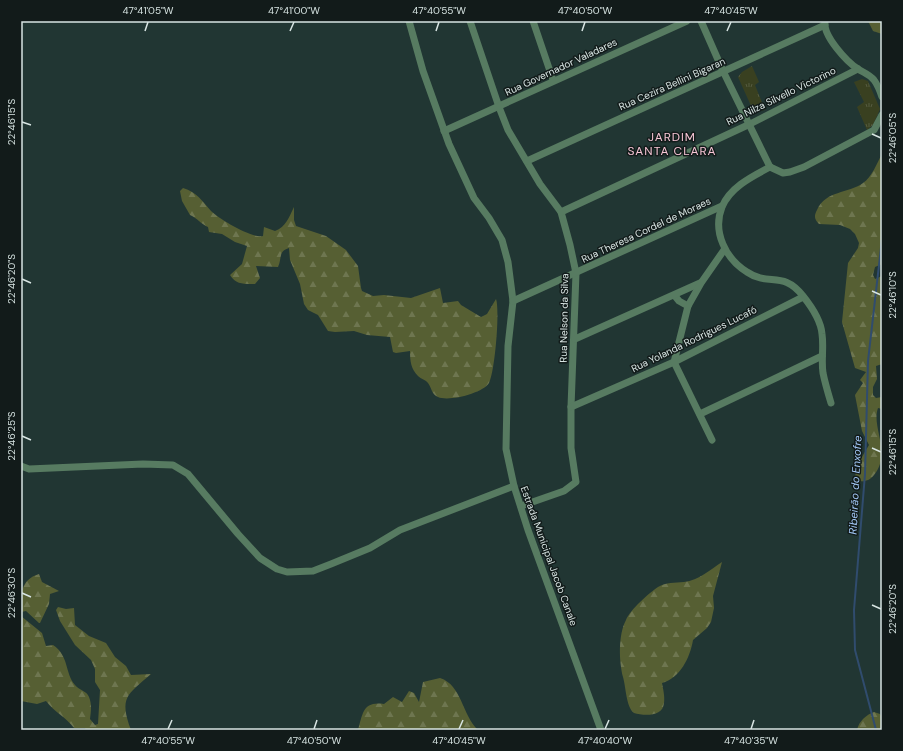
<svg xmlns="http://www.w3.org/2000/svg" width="903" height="751" font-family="'DM Sans',sans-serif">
	<defs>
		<pattern id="grass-tufts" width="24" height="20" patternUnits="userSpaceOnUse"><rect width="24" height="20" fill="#394020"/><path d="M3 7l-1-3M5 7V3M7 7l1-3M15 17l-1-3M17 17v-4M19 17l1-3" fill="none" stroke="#555b40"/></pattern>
		<pattern id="forest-firs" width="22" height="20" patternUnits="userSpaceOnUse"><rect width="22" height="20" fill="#565f33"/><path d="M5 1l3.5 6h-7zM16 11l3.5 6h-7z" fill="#6e7650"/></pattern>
	</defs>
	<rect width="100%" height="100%" fill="#213633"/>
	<g fill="url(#grass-tufts)">
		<polygon points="752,66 759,82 755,85 765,110 760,111 752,108 738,77 742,72"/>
		<polygon points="862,79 868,81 880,109 873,125 867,130 857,107 864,102 854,82"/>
	</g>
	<g fill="url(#forest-firs)">
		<polygon points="868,21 882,21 882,34 873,31"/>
		<path d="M 882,154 L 882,264 L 875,267 L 873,275 L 875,279 L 882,276 L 882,364 L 876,366 L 877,379 L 873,387 L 873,395 L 876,398 L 882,397 L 882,409 L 878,408 C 871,427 892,453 874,475 C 870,480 866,482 858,481 L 855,477 C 857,465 863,455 869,445 L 862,431 L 855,395 L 863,383 L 860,380 L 866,372 L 855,368 L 842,322 L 848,263 L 858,248 L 859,243 L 855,234 L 850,229 L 840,225 L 819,224 C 814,219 814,216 817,210 C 826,190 848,194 863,183 C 872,177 877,163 882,154 Z"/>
		<path d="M 183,188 C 197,192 202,201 211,211 C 219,219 253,239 263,236 L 264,227 L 275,231 C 286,227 289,217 294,207 L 294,220 L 296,226 L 326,236 L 346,250 L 358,266 L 361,288 L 362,291 L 373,296 L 384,295 L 411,298 L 440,288 L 443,303 L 458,301 L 461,305 L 481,317 L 487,314 L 496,299 C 500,310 495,371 489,383 C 483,393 449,402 438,397 C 431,394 432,388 428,383 C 426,380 421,379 418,376 C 411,369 410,361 410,351 L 396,353 L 393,352 L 390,337 L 367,335 L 354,331 L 335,332 L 328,331 L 318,315 L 308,310 L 304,304 L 300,284 L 290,260 L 289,248 C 278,251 282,259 278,267 L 256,266 L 260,278 L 255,284 C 245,284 236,285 230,275 L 242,264 L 247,246 L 235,242 L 222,234 L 209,232 L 208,227 C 201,224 197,218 190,215 L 182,201 L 180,191 Z"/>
		<path d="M 722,562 L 713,596 L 714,608 L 711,622 L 707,628 L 693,640 C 690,658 680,678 662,683 C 663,689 665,696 664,703 C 663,717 644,716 634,713 C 626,707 626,687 623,677 C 619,661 618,635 626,620 C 630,610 649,593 658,587 C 666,582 675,583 684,582 C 699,580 710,570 722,562 Z"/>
		<path d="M 39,574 L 42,582 L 59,591 L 50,594 L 49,604 L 40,623 L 39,623 L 26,611 L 21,612 C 21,594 20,580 39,574 Z"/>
		<path d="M 58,607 L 66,609 L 74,608 L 75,625 L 89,636 L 106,643 L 115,657 L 126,666 L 131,675 L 151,674 C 127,695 119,697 131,730 L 86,730 L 85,728 L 74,728 C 66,717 54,712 46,701 L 37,704 L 21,701 L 21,616 L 42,633 L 46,646 L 53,645 C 69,655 65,674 75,685 C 79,690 87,691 89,697 C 92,704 91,712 90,719 L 95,725 L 98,724 L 100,690 L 95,682 L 95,669 L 91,660 L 75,645 L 60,621 L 56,610 Z"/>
		<path d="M 440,678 C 462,685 462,715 478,730 L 358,730 C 363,713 363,701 384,704 L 393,697 L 402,702 L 409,691 L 414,693 L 419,702 L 423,682 Z"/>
		<path d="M 874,712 L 880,714 L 882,718 L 882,730 L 857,730 C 859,721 866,715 874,712 Z"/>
	</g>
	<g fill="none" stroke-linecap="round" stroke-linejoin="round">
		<polyline stroke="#304c6e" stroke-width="2" points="876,730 855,650 854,610 865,474 868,361 882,239"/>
		<g stroke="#577b61" stroke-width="7">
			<polyline points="409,21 423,71 449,144 474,198 489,218 502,240 508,262 513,301 508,346 506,449 514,486 528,530 601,730"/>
			<polyline points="470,21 499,107 508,130 540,184 561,212 570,245 576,273 571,407 571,448 576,482 564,491 521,506"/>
			<polyline points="533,21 553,80"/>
			<polyline points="701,21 723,71 770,167"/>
			<path d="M 825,22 C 823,36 847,62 858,69 C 864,73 869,74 874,80 C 877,84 880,91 882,97"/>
			<polyline points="444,131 687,21"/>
			<polyline points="527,161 825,25"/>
			<path d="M 770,167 C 753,176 730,187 722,207 C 712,232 726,259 747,272 C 769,287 783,270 803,296 C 811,306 821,321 822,334 C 824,347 821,360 823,373 C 825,383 828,393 831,403"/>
			<polyline points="770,167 783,173 790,172 804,167 874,130 882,115"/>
			<polyline points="561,212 750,124 858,69"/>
			<polyline points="675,296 679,301 688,306"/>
			<polyline points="513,301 722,206"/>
			<polyline points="575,339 700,283"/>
			<polyline points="571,407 674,362 803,297"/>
			<polyline points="700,414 822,356"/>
			<polyline points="712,440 674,362 688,306 701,283 724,250"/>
			<polyline points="21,466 29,469 143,464 173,465 188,474 238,534 260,558 277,569 287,572 313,571 331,564 370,548 400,530 514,486"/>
		</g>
	</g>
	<path fill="none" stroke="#d8e5e3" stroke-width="1.5" d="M 145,31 L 148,22M 290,31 L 294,22M 436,31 L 439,22M 582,31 L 585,22M 727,31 L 731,22M 22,122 L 31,125M 872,134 L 881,138M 22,279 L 31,283M 872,291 L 881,295M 22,436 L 31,440M 872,448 L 881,452M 22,593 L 31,597M 872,605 L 881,609M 168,729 L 172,720M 314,729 L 317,720M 459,729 L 463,720M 605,729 L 609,720M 751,729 L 754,720"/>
	<g text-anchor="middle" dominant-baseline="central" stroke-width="3" stroke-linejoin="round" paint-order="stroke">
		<g font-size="10" fill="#d8e5e3" stroke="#121b1a">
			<text transform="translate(561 67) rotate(-25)">Rua Governador Valadares</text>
			<text transform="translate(672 84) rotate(-24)">Rua Cezira Bellini Bigaran</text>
			<text transform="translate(781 96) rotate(-26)">Rua Nilza Silvello Victorino</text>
			<text transform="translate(646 230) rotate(-25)">Rua Theresa Cordel de Moraes</text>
			<text transform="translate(564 318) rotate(-89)">Rua Nelson da Silva</text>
			<text transform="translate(694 339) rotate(-26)">Rua Yolanda Rodrigues Lucafó</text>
			<text transform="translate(549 556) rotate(70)">Estrada Municipal Jacob Canale</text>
		</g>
		<g font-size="11" font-style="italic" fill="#a2c7f6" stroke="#121b1a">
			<text transform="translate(855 485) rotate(-87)">Ribeirão do Enxofre</text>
		</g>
		<g font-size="12" letter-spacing="1" fill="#f6c5d5" stroke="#121b1a">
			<text x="672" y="137">JARDIM<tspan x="672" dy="14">SANTA CLARA</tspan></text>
		</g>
	</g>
	<rect width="903" height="751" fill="none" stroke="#121b1a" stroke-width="44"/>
	<rect x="22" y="22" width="859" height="707" fill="none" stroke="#d8e5e3" stroke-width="1.5"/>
	<g font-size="10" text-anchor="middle" fill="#d8e5e3">
		<text x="148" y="14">47°41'05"W</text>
		<text x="294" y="14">47°41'00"W</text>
		<text x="439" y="14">47°40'55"W</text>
		<text x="585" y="14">47°40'50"W</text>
		<text x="731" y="14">47°40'45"W</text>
		<text transform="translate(11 122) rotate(-90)" y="4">22°46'15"S</text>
		<text transform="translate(892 138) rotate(-90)" y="4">22°46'05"S</text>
		<text transform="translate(11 279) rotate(-90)" y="4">22°46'20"S</text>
		<text transform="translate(892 295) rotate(-90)" y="4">22°46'10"S</text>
		<text transform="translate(11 436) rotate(-90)" y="4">22°46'25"S</text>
		<text transform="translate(892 452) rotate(-90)" y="4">22°46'15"S</text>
		<text transform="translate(11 593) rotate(-90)" y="4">22°46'30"S</text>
		<text transform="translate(892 609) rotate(-90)" y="4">22°46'20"S</text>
		<text x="168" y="744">47°40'55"W</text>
		<text x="314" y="744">47°40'50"W</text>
		<text x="459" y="744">47°40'45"W</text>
		<text x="605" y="744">47°40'40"W</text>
		<text x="751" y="744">47°40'35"W</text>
	</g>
</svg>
